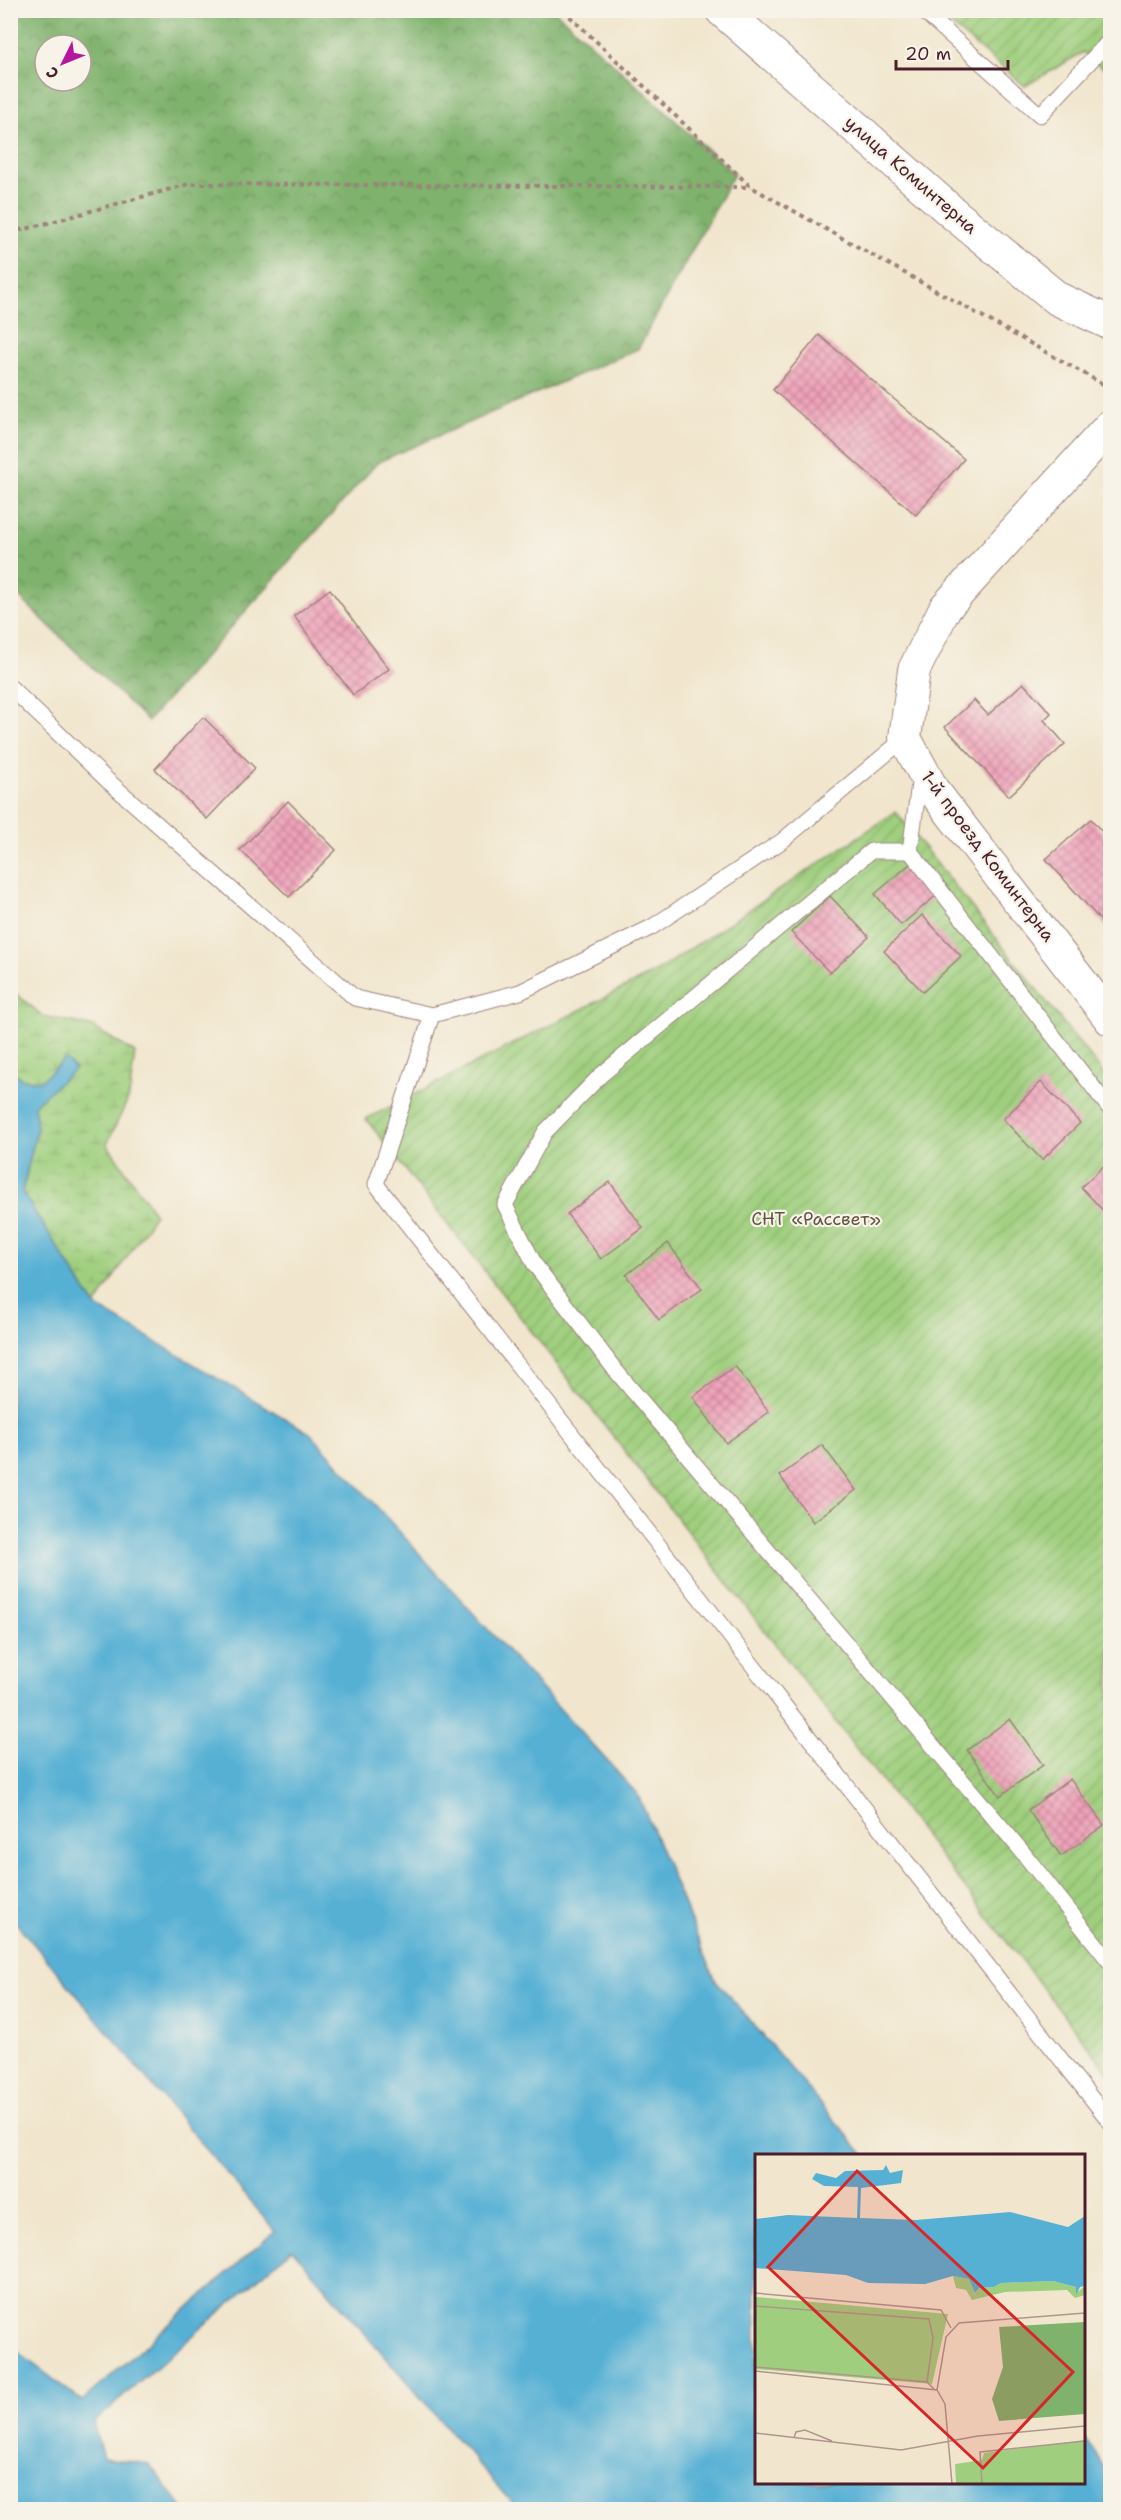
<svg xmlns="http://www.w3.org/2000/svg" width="1121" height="2520" font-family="'Shantell Sans',sans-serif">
	<defs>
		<pattern id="forest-crowns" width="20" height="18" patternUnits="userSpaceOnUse" patternTransform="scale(1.5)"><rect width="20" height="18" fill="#7fb26d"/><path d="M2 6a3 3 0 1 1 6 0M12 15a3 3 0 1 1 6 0" fill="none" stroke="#6a905a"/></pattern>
		<pattern id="wetland-marsh" width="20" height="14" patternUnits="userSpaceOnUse" patternTransform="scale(1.5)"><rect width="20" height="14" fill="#9fcf7e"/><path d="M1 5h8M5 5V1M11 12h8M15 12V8" fill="none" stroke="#8ab16d"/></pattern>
		<pattern id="garden-furrows" width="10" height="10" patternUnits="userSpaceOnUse" patternTransform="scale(1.5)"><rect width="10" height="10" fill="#9fcf7e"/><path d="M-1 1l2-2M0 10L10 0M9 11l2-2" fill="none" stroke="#8ab16d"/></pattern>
		<pattern id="building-cross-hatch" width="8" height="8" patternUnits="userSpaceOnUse" patternTransform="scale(1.5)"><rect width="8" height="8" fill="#efa2b9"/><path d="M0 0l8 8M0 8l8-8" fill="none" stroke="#c48397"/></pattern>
	</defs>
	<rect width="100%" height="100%" fill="#f7f3e8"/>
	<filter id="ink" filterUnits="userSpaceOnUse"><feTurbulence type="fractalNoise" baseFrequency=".0167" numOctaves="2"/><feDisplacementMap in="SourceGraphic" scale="12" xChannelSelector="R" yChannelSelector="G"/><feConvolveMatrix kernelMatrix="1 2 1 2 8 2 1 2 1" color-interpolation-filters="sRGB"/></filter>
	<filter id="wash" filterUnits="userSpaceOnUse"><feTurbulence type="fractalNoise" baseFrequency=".008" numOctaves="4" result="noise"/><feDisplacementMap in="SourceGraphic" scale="24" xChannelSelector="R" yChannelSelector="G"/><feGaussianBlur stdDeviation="1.35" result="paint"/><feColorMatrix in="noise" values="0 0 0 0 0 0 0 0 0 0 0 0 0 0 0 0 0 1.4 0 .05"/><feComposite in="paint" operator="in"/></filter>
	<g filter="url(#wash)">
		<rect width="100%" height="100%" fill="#f1e6cd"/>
		<path fill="url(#forest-crowns)" stroke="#64684c" stroke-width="1.5" fill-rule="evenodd" d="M 10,11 L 555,11 L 734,174 L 638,349 L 378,462 L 148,721 L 11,589 ZM 45,45 L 81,45 L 81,81 L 45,81 Z"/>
		<polygon fill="url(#wetland-marsh)" stroke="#747754" stroke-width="1.5" points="10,989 43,1016 91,1026 135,1053 129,1097 107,1144 155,1214 95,1306 22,1192 37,1129 34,1105 65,1059 41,1081 21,1079 11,1069"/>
		<g fill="url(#garden-furrows)" stroke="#747754" stroke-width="1.5">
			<polygon points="934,11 1110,11 1110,74 1083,52 1025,86"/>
			<polygon points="896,812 1110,1082 1110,2074 366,1119 657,971"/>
		</g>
		<polygon fill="#56b0d4" stroke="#506880" stroke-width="1.5" points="65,1059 75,1069 34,1105 37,1129 22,1192 95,1306 310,1433 638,1795 715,1979 864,2155 756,2156 756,2482 1084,2482 1084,2438 1110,2474 1110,2509 517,2509 292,2249 93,2423 103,2458 149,2464 184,2509 11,2509 11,2347 82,2401 275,2231 11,1917 11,1069 21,1079 41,1081"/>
		<g id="blocks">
			<g fill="url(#building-cross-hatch)">
				<polygon points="819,335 964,459 916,515 773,390"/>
				<polygon points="330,589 389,669 353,695 294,616"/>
				<polygon points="1023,683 1051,713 1044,720 1065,744 1009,796 945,727 974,700 988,715"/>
				<polygon points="203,717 255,768 207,819 155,769"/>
				<polygon points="288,801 336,850 289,897 240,850"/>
				<polygon points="1091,819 1110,841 1110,931 1046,859"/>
				<polygon points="911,863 937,895 901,925 875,894"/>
				<polygon points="830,896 869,937 830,973 791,932"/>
				<polygon points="922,915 961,956 923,992 884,951"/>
				<polygon points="1041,1082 1080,1123 1042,1160 1003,1119"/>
				<polygon points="1110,1160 1110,1218 1081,1187"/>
				<polygon points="610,1182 643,1228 601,1259 567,1214"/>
				<polygon points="668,1243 702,1289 659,1320 626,1275"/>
				<polygon points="735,1366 769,1412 726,1443 693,1397"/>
				<polygon points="822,1445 856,1490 813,1522 780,1476"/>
				<polygon points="1010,1719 1043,1765 1000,1796 967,1750"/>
				<polygon points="1070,1779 1104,1825 1061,1856 1028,1810"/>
			</g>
		</g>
	</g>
	<g filter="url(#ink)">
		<use href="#blocks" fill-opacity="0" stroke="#9e827c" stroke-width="1.5"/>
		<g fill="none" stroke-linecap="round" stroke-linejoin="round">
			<defs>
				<g id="service">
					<polyline points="922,10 1040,115 1110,40"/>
					<polyline points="10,687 107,780 355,998 432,1015 520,992 652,927 782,841 905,738"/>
					<polyline points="920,776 910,851 1110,1109"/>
					<polyline points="910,851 871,851 601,1075 545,1132 505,1205 535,1265 616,1371 1020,1849 1110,1962"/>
					<polyline points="432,1015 376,1184 1110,2122"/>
				</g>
				<polyline id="minor" points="1110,426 945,608 914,670 905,738 933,790 1110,1019"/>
				<polyline id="tertiary" points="722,10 954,214 1058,299 1110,323"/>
			</defs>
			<use href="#service" stroke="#9e827c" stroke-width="17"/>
			<use href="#minor" stroke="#9e827c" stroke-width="34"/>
			<use href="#tertiary" stroke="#9e827c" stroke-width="35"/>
			<g stroke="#9e827c" stroke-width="4" stroke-dasharray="4.5 4.5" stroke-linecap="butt">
				<polyline points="563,10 751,187 1110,388"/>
				<polyline points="10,227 22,230 189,184 751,187"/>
			</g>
			<use href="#service" stroke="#fff" stroke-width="15"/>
			<use href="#minor" stroke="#fff" stroke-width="32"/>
			<use href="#tertiary" stroke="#fff" stroke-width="33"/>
		</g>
	</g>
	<g text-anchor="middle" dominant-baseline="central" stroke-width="4.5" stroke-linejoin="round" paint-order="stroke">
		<g font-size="18" fill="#4a1f2b" stroke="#f7f3e8">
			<text transform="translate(911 175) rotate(41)">улица Коминтерна</text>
			<text transform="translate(988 856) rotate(53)">1-й проезд Коминтерна</text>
		</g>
		<g font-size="18" fill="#645444" stroke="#f7f3e8">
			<text x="816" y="1219">СНТ «Рассвет»</text>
		</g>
	</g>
	<g transform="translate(755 2154)">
		<rect width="330" height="330" fill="#f1e6cd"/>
		<path d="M 330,168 L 330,260 L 244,267 L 237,245 L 248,213 L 244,173 Z" fill="#7fb26d"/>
		<path d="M 198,122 L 214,125 L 220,139 L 224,134 L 239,133 L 246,129 L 298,127 L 321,133 L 321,139 L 330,132 L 330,141 L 320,144 L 312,136 L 250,138 L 217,146 L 211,136 L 201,134 Z" fill="#9fcf7e"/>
		<path d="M 0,143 L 193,160 L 177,230 L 0,215 ZM 330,286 L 330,330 L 201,330 L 200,310 L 227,306 L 229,299 Z" fill="#9fcf7e"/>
		<path d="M 131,11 L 135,19 L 148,16 L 146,29 L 106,34 L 105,64 L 161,66 L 255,58 L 313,73 L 330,62 L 330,132 L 325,133 L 321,141 L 321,133 L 298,127 L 246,129 L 239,133 L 224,134 L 220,139 L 214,125 L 198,122 L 170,130 L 113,129 L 91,121 L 0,114 L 0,65 L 33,61 L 102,64 L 103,33 L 69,32 L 57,25 L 61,19 L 81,24 L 90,17 L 128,16 Z" fill="#56b0d4"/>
		<path fill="none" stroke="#ae968c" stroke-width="1.5" d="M 0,139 L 186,156 L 196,174M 0,152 L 174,165 L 178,184 L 172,228M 0,213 L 172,228 L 179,235M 0,217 L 182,236 L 190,250 L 197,330M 182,236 L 191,183 L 204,169 L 330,159M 0,279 L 146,296 L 223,282 L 330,272M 39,284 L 41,278 L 50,276 L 77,287M 227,330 L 225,298 L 330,287"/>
		<path fill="#d62828" fill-opacity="0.15" stroke="#d62828" stroke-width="3" d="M 102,17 L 318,218 L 228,314 L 13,113 Z"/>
		<rect width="330" height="330" fill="none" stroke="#4a1f2b" stroke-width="3"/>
	</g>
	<rect width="1121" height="2520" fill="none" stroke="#f7f3e8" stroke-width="36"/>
	<g transform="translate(63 63) rotate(227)"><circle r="28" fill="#f7f3e8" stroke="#b29e9c" stroke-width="1.5"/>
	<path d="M0-4.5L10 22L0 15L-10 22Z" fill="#b5179e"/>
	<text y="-9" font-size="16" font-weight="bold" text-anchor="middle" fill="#4a1f2b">С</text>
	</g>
	<path d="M896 60v9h112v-9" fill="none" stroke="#4a1f2b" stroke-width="3"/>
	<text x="905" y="60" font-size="18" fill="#4a1f2b" stroke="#f7f3e8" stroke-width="4.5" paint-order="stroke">20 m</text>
</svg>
